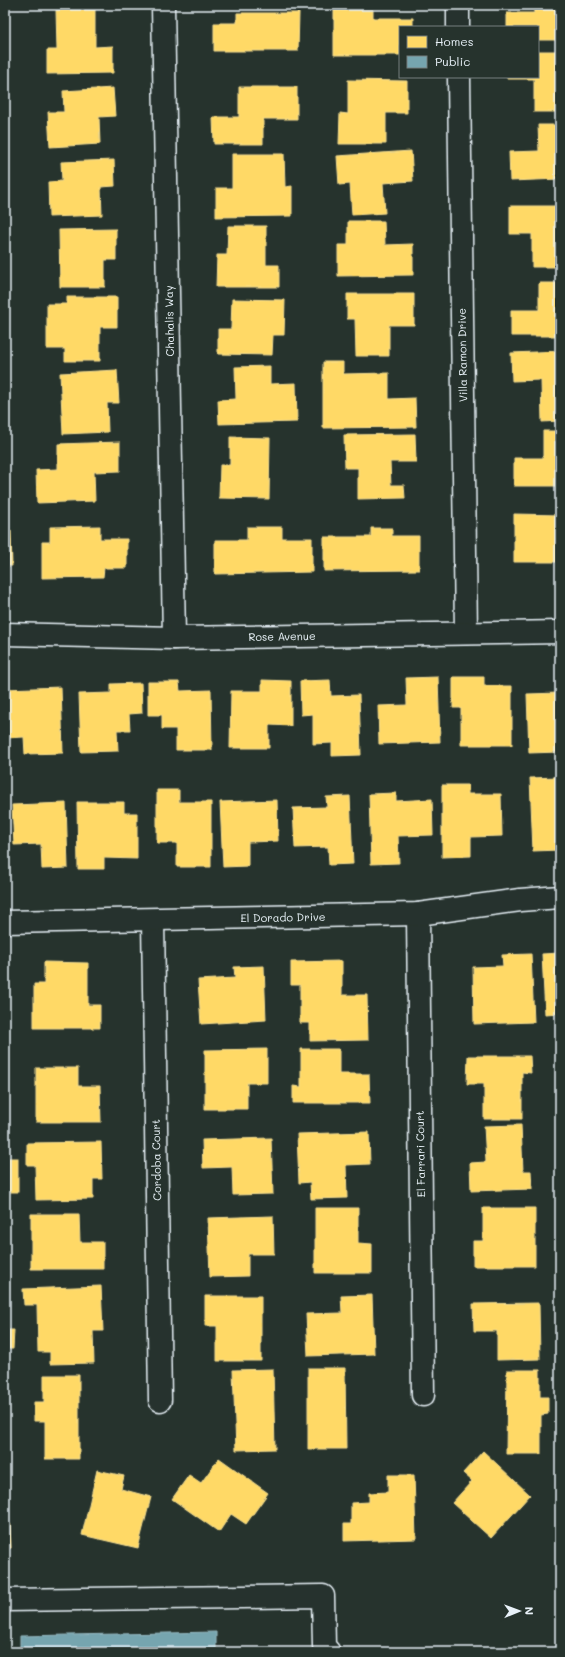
<svg xmlns="http://www.w3.org/2000/svg" width="565" height="1657" font-family="Mali,sans-serif">
	<rect width="100%" height="100%" fill="#26332d"/>
	<filter id="ink" filterUnits="userSpaceOnUse"><feTurbulence type="fractalNoise" baseFrequency=".025" numOctaves="2"/><feDisplacementMap in="SourceGraphic" scale="8" xChannelSelector="R" yChannelSelector="G"/><feConvolveMatrix kernelMatrix="1 2 1 2 8 2 1 2 1" color-interpolation-filters="sRGB"/></filter>
	<g filter="url(#ink)">
		<g fill="#ffd966" stroke="#f8e092">
			<polygon points="534,5 560,5 560,40 538,40 538,27 507,27 507,13 534,13"/>
			<polygon points="95,9 95,47 113,46 113,73 47,74 47,50 57,50 56,10"/>
			<polygon points="334,10 373,10 373,18 413,18 413,27 400,27 400,55 334,55"/>
			<polygon points="237,13 299,13 298,51 214,51 214,23 237,23"/>
			<polygon points="538,51 560,51 560,112 534,112 534,79 507,79 507,77 538,77"/>
			<polygon points="348,80 407,81 407,113 386,113 386,144 339,144 340,113 348,114"/>
			<polygon points="239,87 297,87 297,119 263,119 263,144 214,144 213,117 239,117"/>
			<polygon points="113,88 115,116 99,117 100,144 50,147 48,112 64,112 63,91"/>
			<polygon points="538,125 560,125 560,179 510,181 509,152 539,151"/>
			<polygon points="411,151 413,181 383,183 385,213 352,215 350,184 339,185 337,156"/>
			<polygon points="232,154 284,154 285,187 292,186 292,216 216,217 216,188 232,188"/>
			<polygon points="114,160 115,186 101,187 102,215 49,217 48,182 62,181 61,162"/>
			<polygon points="510,206 560,206 560,267 532,267 532,234 510,234"/>
			<polygon points="348,221 384,221 385,245 413,244 413,275 338,276 338,245 348,245"/>
			<polygon points="228,226 266,226 266,265 279,265 279,287 216,287 217,255 227,255"/>
			<polygon points="116,229 116,260 105,260 105,287 60,287 59,230"/>
			<polygon points="539,283 560,283 560,336 511,336 511,310 539,310"/>
			<polygon points="347,294 414,294 414,325 389,325 389,356 356,356 355,319 347,319"/>
			<polygon points="67,297 117,297 117,327 100,327 100,361 65,361 65,349 47,349 47,304 67,304"/>
			<polygon points="232,299 285,300 284,335 273,335 272,355 218,354 218,329 231,329"/>
			<polygon points="560,351 560,421 542,422 541,380 512,381 511,353"/>
			<polygon points="323,362 343,362 343,374 389,373 389,399 415,398 416,427 323,428"/>
			<polygon points="270,366 270,384 296,383 297,422 219,424 218,400 236,399 235,367"/>
			<polygon points="117,370 119,403 107,403 108,432 63,434 60,373"/>
			<polygon points="543,431 560,431 560,486 514,486 514,458 543,458"/>
			<polygon points="415,434 416,462 390,462 391,485 404,485 405,498 358,499 358,468 345,468 344,435"/>
			<polygon points="230,437 270,438 269,499 219,498 220,465 230,465"/>
			<polygon points="120,442 120,471 94,472 95,501 37,503 36,470 58,469 58,444"/>
			<polygon points="5,444 6,444 7,473 5,473"/>
			<polygon points="514,514 560,515 560,562 514,562"/>
			<polygon points="100,526 100,539 127,539 127,568 104,568 103,577 42,578 42,542 50,542 50,527"/>
			<polygon points="247,527 282,527 282,538 312,538 312,572 215,574 215,540 247,540"/>
			<polygon points="371,528 392,528 392,536 419,536 419,570 324,571 324,537 371,537"/>
			<polygon points="5,531 11,531 12,566 5,566"/>
			<polygon points="559,674 560,674 560,752 529,753 527,694 559,693"/>
			<polygon points="438,677 440,742 379,744 378,706 407,705 406,678"/>
			<polygon points="453,677 484,677 484,686 512,686 512,745 461,745 461,708 453,708"/>
			<polygon points="262,680 291,681 291,726 269,725 269,748 230,748 231,691 262,691"/>
			<polygon points="330,680 331,696 359,695 361,755 332,756 332,743 313,744 313,714 301,715 300,681"/>
			<polygon points="148,682 179,682 180,691 211,690 212,750 176,750 176,729 162,729 162,715 148,715"/>
			<polygon points="141,683 142,713 129,714 130,730 117,730 118,751 81,752 79,694 111,693 111,684"/>
			<polygon points="61,687 63,753 25,754 24,737 5,738 5,689"/>
			<polygon points="559,777 560,850 533,851 530,778"/>
			<polygon points="442,785 468,785 468,794 501,794 502,836 471,837 471,856 442,857"/>
			<polygon points="157,790 179,790 179,802 211,802 211,867 177,867 177,843 157,843"/>
			<polygon points="396,793 396,801 432,799 433,835 398,836 399,863 371,864 369,794"/>
			<polygon points="350,796 353,864 329,865 328,847 295,848 293,808 327,807 326,797"/>
			<polygon points="277,800 278,841 248,842 248,866 223,867 220,802"/>
			<polygon points="77,802 124,802 124,813 137,813 137,859 104,858 104,869 78,869"/>
			<polygon points="66,803 68,868 42,869 41,844 14,845 12,805"/>
			<polygon points="560,953 560,1013 545,1014 542,954"/>
			<polygon points="531,954 534,1022 474,1024 473,967 503,966 502,955"/>
			<polygon points="342,961 342,995 367,995 368,1040 310,1041 310,1023 300,1023 300,985 291,985 291,962"/>
			<polygon points="44,962 88,963 88,1005 100,1005 100,1028 34,1028 34,984 44,984"/>
			<polygon points="264,966 266,1020 201,1024 198,980 235,978 234,967"/>
			<polygon points="267,1049 267,1083 247,1083 247,1109 205,1109 205,1050"/>
			<polygon points="301,1049 339,1049 339,1074 369,1074 370,1103 293,1103 293,1086 301,1087"/>
			<polygon points="468,1056 530,1056 531,1073 522,1072 522,1119 484,1119 484,1084 467,1084"/>
			<polygon points="36,1068 78,1068 78,1086 100,1086 101,1122 36,1122"/>
			<polygon points="5,1074 9,1074 9,1094 5,1095"/>
			<polygon points="521,1125 523,1171 531,1171 532,1189 471,1191 470,1163 486,1162 484,1126"/>
			<polygon points="369,1132 370,1164 346,1165 347,1198 311,1199 310,1182 299,1183 297,1134"/>
			<polygon points="271,1138 273,1194 233,1195 232,1167 203,1168 202,1140"/>
			<polygon points="101,1142 102,1179 93,1179 93,1199 36,1200 35,1165 27,1165 27,1143"/>
			<rect x="5" y="1158" width="13" height="34"/>
			<polygon points="315,1208 358,1208 358,1243 372,1244 372,1273 315,1273"/>
			<polygon points="483,1208 535,1208 535,1266 473,1266 473,1241 483,1241"/>
			<polygon points="31,1214 79,1214 80,1242 103,1242 103,1269 31,1269"/>
			<polygon points="273,1216 274,1254 248,1254 248,1276 210,1277 208,1218"/>
			<polygon points="101,1286 103,1331 93,1331 94,1363 50,1364 50,1352 38,1352 37,1305 24,1305 23,1289"/>
			<polygon points="372,1295 374,1354 308,1356 306,1314 342,1313 341,1296"/>
			<polygon points="205,1296 261,1296 261,1361 217,1361 217,1326 205,1326"/>
			<polygon points="539,1303 540,1359 497,1360 497,1331 474,1331 473,1304"/>
			<polygon points="5,1330 14,1330 13,1349 6,1349 6,1382"/>
			<polygon points="308,1368 345,1368 346,1449 308,1449"/>
			<polygon points="273,1369 275,1449 236,1450 233,1370"/>
			<polygon points="507,1370 540,1370 540,1397 548,1397 548,1414 541,1415 541,1454 506,1454"/>
			<polygon points="44,1375 79,1375 79,1459 45,1459 45,1421 34,1421 34,1402 44,1402"/>
			<polygon points="483,1451 530,1495 491,1538 452,1503 472,1481 463,1473"/>
			<polygon points="219,1458 268,1493 246,1524 231,1514 219,1532 172,1499 189,1475 201,1483"/>
			<polygon points="97,1470 124,1476 121,1489 151,1497 138,1548 82,1535"/>
			<polygon points="388,1475 414,1475 416,1539 344,1541 344,1524 351,1524 351,1503 369,1502 369,1493 388,1492"/>
			<polygon points="5,1524 10,1524 11,1548 5,1549"/>
		</g>
		<polygon fill="#76a5af" stroke="#98bcc5" points="216,1632 216,1652 20,1652 20,1636"/>
		<g fill="none" stroke-linecap="round" stroke-linejoin="round">
			<defs>
				<g id="minor">
					<polyline points="163,5 174,638"/>
					<polyline points="458,5 458,27"/>
					<polyline points="459,77 466,633"/>
					<polyline points="5,634 174,638 560,632"/>
					<polyline points="418,914 423,1395"/>
					<polyline points="153,920 160,1400"/>
					<polyline points="5,922 418,914 520,900 560,897"/>
					<polyline points="5,1600 323,1596 324,1646 329,1652"/>
				</g>
			</defs>
			<use href="#minor" stroke="#e8f1f8" stroke-width="25"/>
			<use href="#minor" stroke="#26332d" stroke-width="22"/>
		</g>
	</g>
	<g text-anchor="middle" dominant-baseline="central" stroke-width="4" stroke-linejoin="round" paint-order="stroke">
		<g font-size="11" fill="#e8f1f8" stroke="#26332d">
			<text transform="translate(169 321) rotate(-91)">Chahalis Way</text>
			<text transform="translate(462 355) rotate(-91)">Villa Ramon Drive</text>
			<text transform="translate(282 636) rotate(-1)">Rose Avenue</text>
			<text transform="translate(283 917) rotate(-1)">El Dorado Drive</text>
			<text transform="translate(420 1154) rotate(-91)">El Farrari Court</text>
			<text transform="translate(156 1160) rotate(-91)">Cordoba Court</text>
		</g>
	</g>
	<rect width="565" height="1657" fill="none" stroke="#26332d" stroke-width="20"/>
	<rect x="10" y="10" width="545" height="1637" fill="none" stroke="#e8f1f8" stroke-width="1.5" filter="url(#ink)"/>
	<rect x="399" y="26" width="140" height="52" fill="#26332d" stroke="#747f7e"/>
	<rect x="407" y="36" width="20" height="12" fill="#ffd966" stroke="#747f7e"/>
	<text x="435" y="46" font-size="12" fill="#e8f1f8">Homes</text>
	<rect x="407" y="56" width="20" height="12" fill="#76a5af" stroke="#747f7e"/>
	<text x="435" y="66" font-size="12" fill="#e8f1f8">Public</text>
	<g transform="translate(519 1611) rotate(89)" stroke="#26332d" stroke-width="3" paint-order="stroke">
	<path d="M0-3L7 15L0 10L-7 15Z" fill="#e8f1f8"/>
	<text y="-6" font-size="11" font-weight="bold" text-anchor="middle" fill="#e8f1f8">N</text>
	</g>
</svg>
